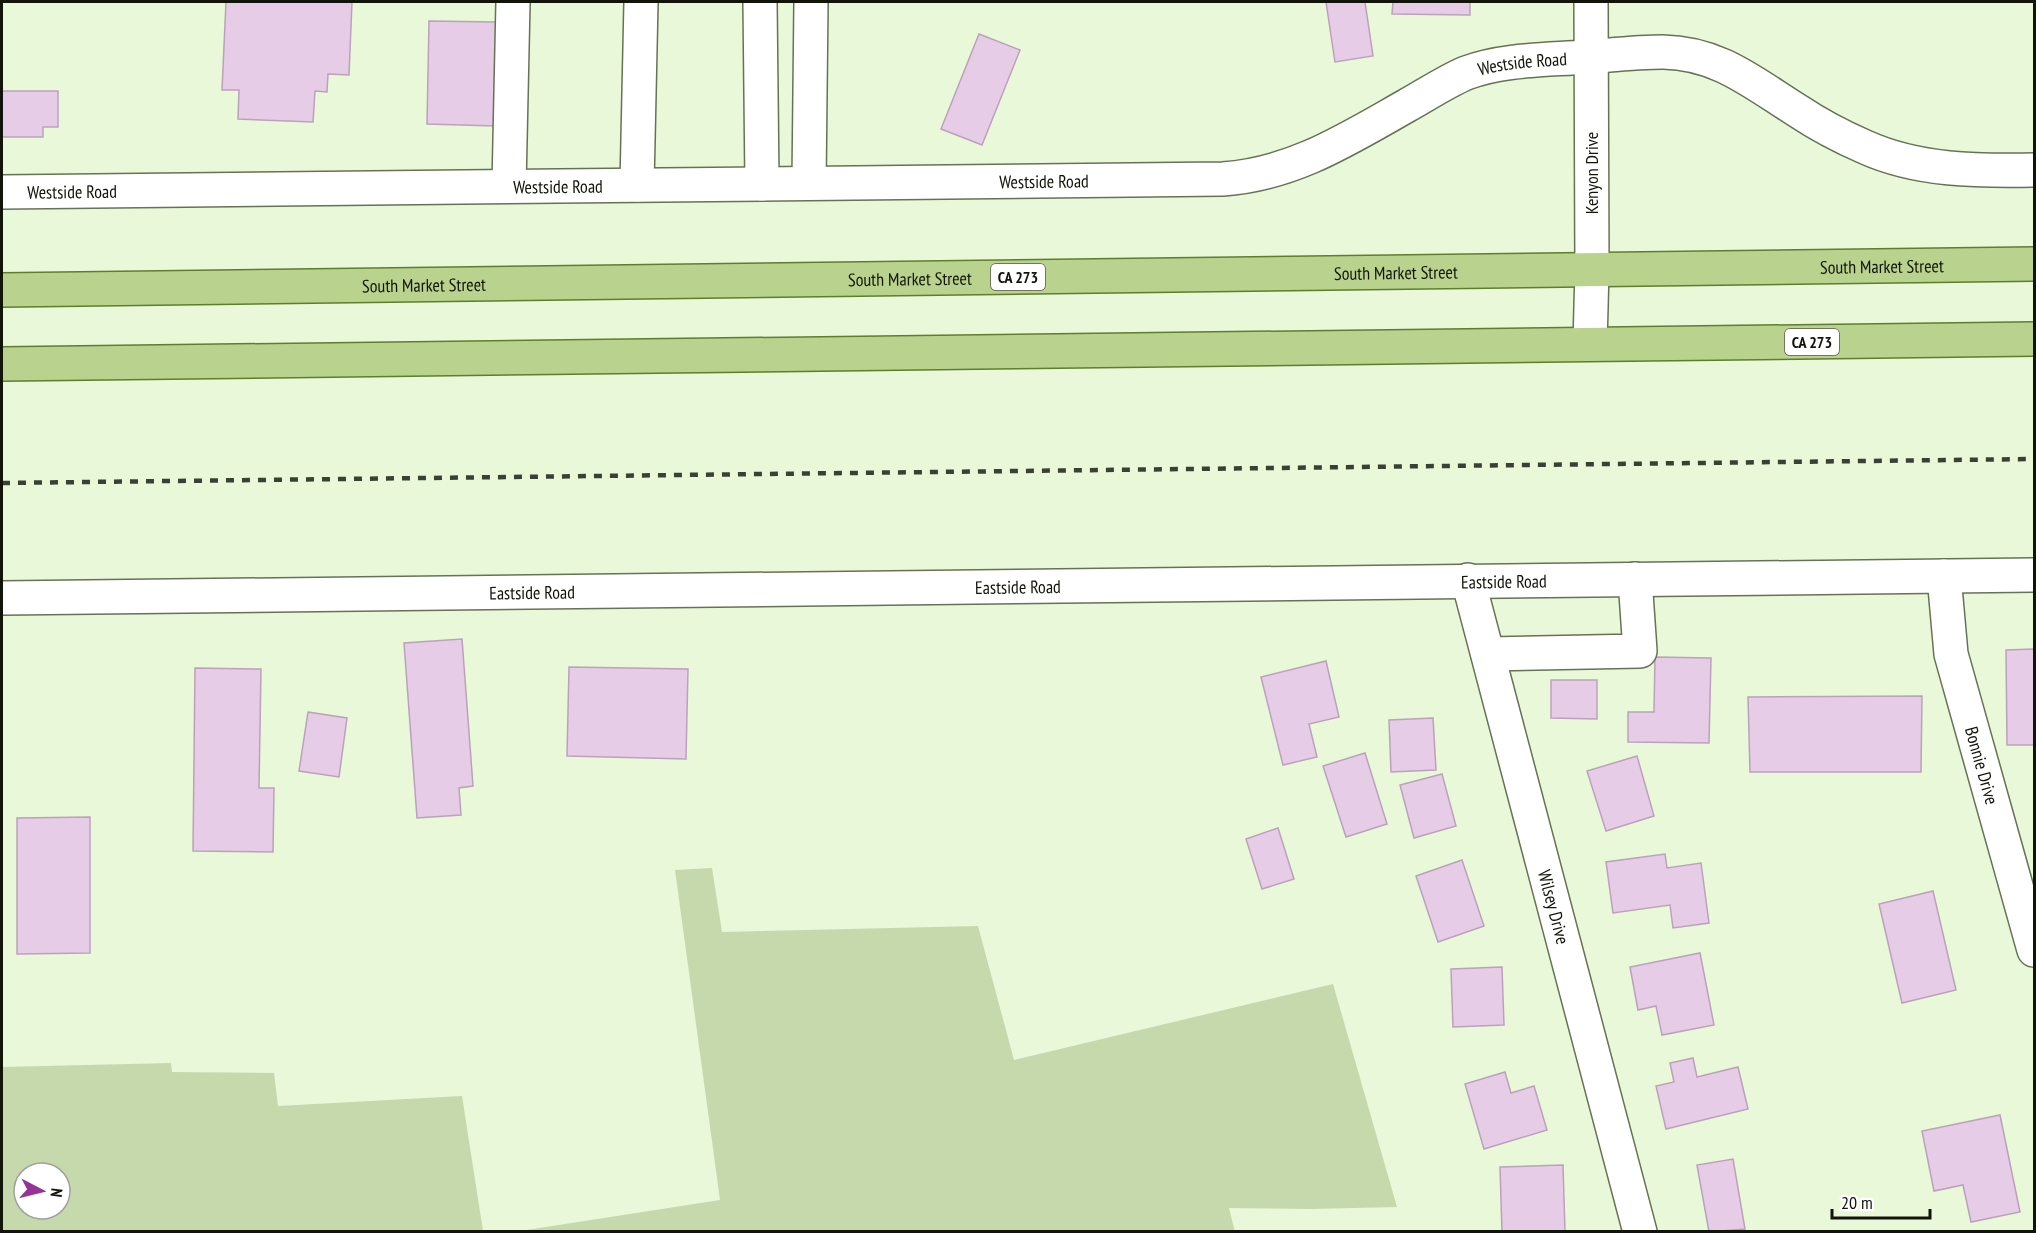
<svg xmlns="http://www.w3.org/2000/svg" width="2036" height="1233" font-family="'PT Sans Narrow',sans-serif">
	<rect width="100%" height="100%" fill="#e9f8d8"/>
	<g fill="#c5d9ad" fill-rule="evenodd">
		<polygon points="712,868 722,932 978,926 1014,1060 1333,984 1397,1207 1311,1209 1229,1208 1235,1232 520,1231 720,1200 675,870"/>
		<path d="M 171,1063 L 172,1072 L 274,1073 L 278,1106 L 462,1096 L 483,1231 L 2,1231 L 2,1067 ZM 24,1173 L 60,1173 L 60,1209 L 24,1209 Z"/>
	</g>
	<g fill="#e6cce6" stroke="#bba2bb" stroke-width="1.5">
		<polygon points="226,2 352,2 349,75 328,74 327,92 315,91 313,122 238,119 239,90 222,90"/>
		<polygon points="1326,2 1365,2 1373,56 1335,62"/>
		<polygon points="1393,2 1470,2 1470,15 1392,14"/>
		<polygon points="429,21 496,22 495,126 427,124"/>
		<polygon points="979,34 1020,50 982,145 941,129"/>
		<polygon points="2,91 58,91 58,127 43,127 43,137 2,137"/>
		<polygon points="462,639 473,786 459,788 461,815 417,818 404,643"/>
		<polygon points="2034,649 2034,745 2007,745 2006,650"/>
		<polygon points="1655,657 1711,658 1709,743 1628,742 1628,712 1654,712"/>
		<polygon points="1326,661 1339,717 1309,724 1317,757 1283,765 1261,677"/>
		<polygon points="569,667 688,669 686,759 567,756"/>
		<polygon points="195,668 261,669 259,788 274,788 273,852 193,851"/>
		<polygon points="1551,680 1597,680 1597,719 1551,718"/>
		<polygon points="1922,696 1921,772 1750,772 1748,697"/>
		<polygon points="308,712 347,718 339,777 299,771"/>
		<polygon points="1433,718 1436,770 1391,772 1389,720"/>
		<polygon points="1365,753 1387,824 1346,837 1323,766"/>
		<polygon points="1637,756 1654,816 1606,831 1587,771"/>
		<polygon points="1442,774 1456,826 1414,838 1400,785"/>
		<polygon points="90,817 90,953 17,954 17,818"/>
		<polygon points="1278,828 1294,879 1262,889 1246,839"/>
		<polygon points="1665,854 1667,868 1701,863 1709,923 1673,928 1670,905 1613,913 1606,862"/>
		<polygon points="1462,860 1484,926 1438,942 1416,876"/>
		<polygon points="1933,891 1956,990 1902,1003 1879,904"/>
		<polygon points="1700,953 1714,1025 1662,1035 1656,1006 1638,1010 1630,967"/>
		<polygon points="1502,967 1504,1025 1453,1027 1451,969"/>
		<polygon points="1693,1058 1697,1077 1738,1067 1748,1109 1666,1129 1656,1086 1674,1082 1670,1063"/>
		<polygon points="1505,1072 1511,1093 1534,1086 1547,1130 1484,1149 1465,1084"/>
		<polygon points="2000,1115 2020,1212 1971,1222 1963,1185 1934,1191 1922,1131"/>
		<polygon points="1733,1159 1745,1229 1709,1232 1697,1165"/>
		<polygon points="1563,1165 1565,1232 1502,1232 1500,1167"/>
	</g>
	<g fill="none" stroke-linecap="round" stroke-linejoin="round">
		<defs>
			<g id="minor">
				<polyline points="760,2 762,184"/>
				<polyline points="809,183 811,2"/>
				<polyline points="637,185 641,2"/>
				<polyline points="509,186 513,2"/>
				<path id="s1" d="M 2,192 L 1223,179 C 1293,174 1346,140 1406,106 C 1426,95 1445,82 1466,73 C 1503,59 1547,60 1586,57 C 1612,55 1638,52 1663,52 C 1719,53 1753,83 1798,111 C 1819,125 1842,137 1865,147 C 1918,171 1978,171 2034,170"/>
				<polyline points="1590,344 1592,269 1591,2"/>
				<path id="s2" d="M 1944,576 L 1951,654 L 2034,950"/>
				<path id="s3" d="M 1468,580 L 1640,1232"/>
				<path id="s4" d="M 2,598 L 2034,575"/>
				<polyline points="1488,654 1640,651 1635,579"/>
			</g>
			<g id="major">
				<path id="s5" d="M 2,290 L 2034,264"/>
				<polyline points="2,364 2034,339"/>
			</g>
		</defs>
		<use href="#minor" stroke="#667256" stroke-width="36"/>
		<use href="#major" stroke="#5f7d2e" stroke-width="36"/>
		<use href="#minor" stroke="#fff" stroke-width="33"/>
		<use href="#major" stroke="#b9d38e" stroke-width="33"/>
		<polyline stroke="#3b4132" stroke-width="4.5" stroke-dasharray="8 8" stroke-linecap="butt" points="2,483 2034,459"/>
	</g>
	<g text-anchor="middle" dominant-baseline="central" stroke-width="5" stroke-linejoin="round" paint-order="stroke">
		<g fill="#fff" stroke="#585a53" stroke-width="1.5">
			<rect x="991" y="264" width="54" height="26" rx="4.5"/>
			<rect x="1785" y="329" width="54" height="26" rx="4.5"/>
		</g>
		<g font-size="16" font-weight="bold" fill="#101409">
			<text x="1018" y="277">CA 273</text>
			<text x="1812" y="342">CA 273</text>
		</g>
		<g font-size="18" fill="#101409" stroke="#fff">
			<text stroke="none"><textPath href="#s1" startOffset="1546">Westside Road</textPath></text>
			<text transform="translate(1591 173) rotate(-90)">Kenyon Drive</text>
			<text stroke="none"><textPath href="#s1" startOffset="1042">Westside Road</textPath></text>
			<text stroke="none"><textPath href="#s1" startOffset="556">Westside Road</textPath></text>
			<text stroke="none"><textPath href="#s1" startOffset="70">Westside Road</textPath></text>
			<text stroke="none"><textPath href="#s5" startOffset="1880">South Market Street</textPath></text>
			<text stroke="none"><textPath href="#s5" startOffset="1394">South Market Street</textPath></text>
			<text stroke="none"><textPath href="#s5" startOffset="908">South Market Street</textPath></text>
			<text stroke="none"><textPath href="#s5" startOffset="422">South Market Street</textPath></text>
			<text stroke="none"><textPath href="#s4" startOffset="1502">Eastside Road</textPath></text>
			<text stroke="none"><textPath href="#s4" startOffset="1016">Eastside Road</textPath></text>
			<text stroke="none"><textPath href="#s4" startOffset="530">Eastside Road</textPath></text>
			<text stroke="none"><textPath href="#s2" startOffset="194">Bonnie Drive</textPath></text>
			<text stroke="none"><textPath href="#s3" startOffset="338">Wilsey Drive</textPath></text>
		</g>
	</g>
	<rect width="2036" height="1233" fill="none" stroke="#101409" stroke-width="6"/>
	<g transform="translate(42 1191) rotate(97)"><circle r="28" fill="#ffffff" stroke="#9fa19d" stroke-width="1.5"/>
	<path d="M0-4.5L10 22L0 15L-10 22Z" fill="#953399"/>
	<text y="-9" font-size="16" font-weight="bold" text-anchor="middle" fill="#101409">N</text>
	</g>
	<path d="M1832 1209v9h98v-9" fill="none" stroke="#101409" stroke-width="3"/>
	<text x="1841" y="1209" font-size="18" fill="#101409" stroke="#ffffff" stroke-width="4.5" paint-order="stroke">20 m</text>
</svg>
